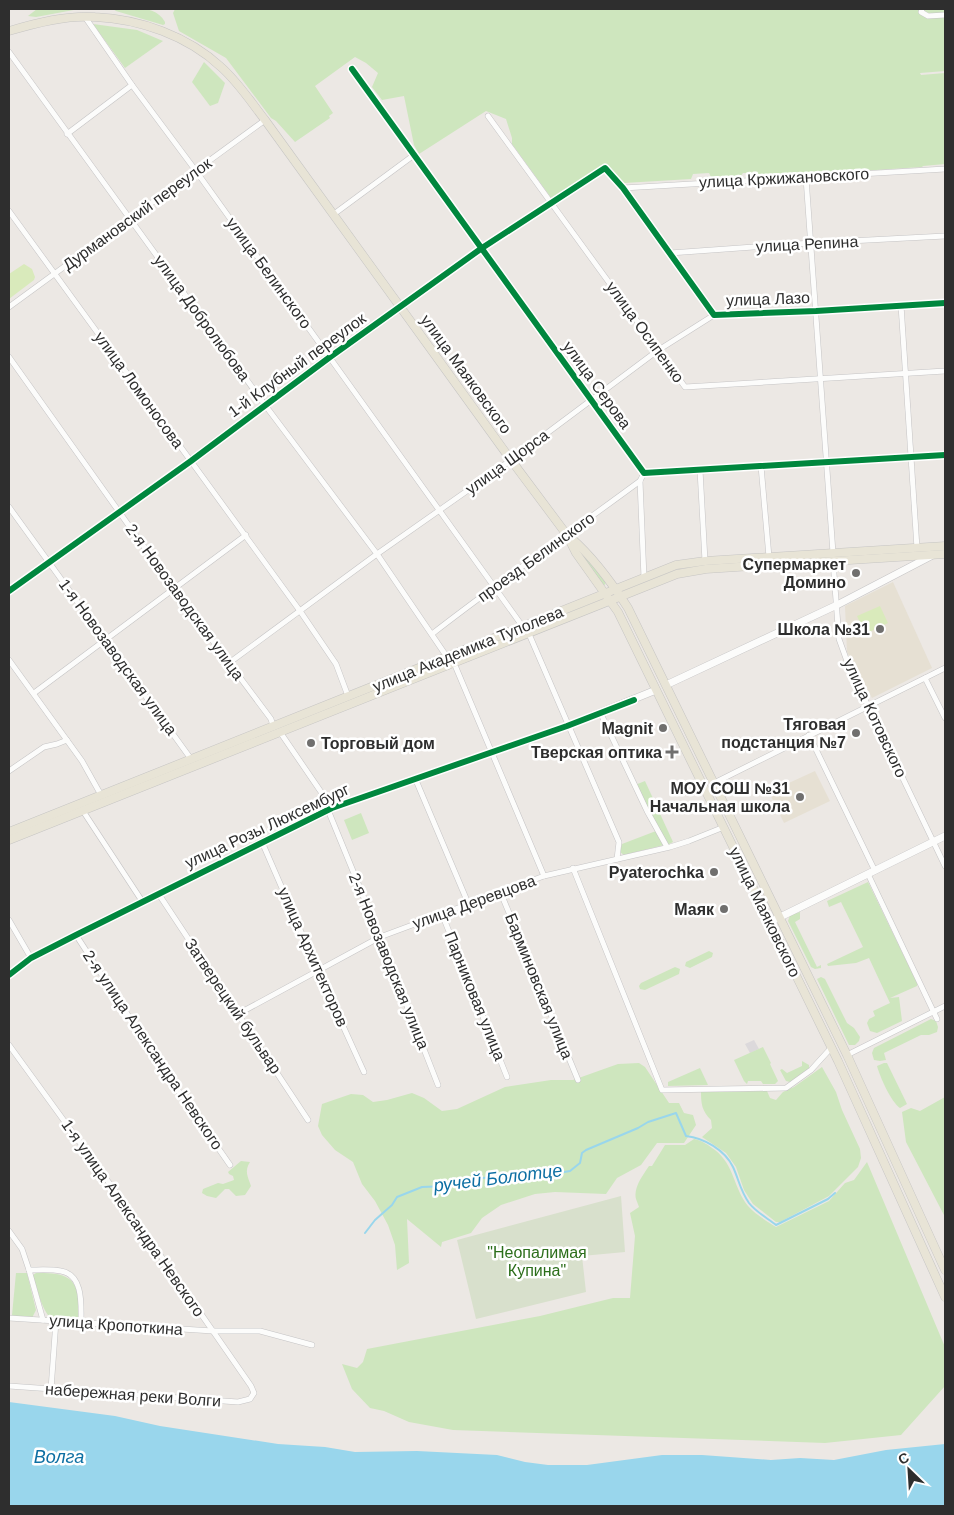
<svg xmlns="http://www.w3.org/2000/svg" width="954" height="1515" font-family="Arial,sans-serif">
	<rect width="100%" height="100%" fill="#ece8e4"/>
	<polygon fill="#dcd9db" points="754,1040 759,1049 750,1053 745,1044"/>
	<g fill="#e6e0d3">
		<polygon points="893,582 932,668 872,698 847,652 845,606"/>
		<polygon points="815,771 830,801 784,823 769,792"/>
	</g>
	<g fill="#cee6be">
		<polygon points="37,9 79,9 36,17 28,16"/>
		<path d="M 113,9 C 132,9 155,4 165,22 L 165,24 L 163,25 L 116,11 Z"/>
		<polygon points="175,9 945,9 945,71 920,73 921,75 945,73 945,164 923,166 922,167 753,178 749,173 743,173 740,177 712,179 709,173 693,174 691,179 624,183 605,164 552,199 512,144 512,138 506,119 486,111 419,154 414,145 404,96 382,100 372,87 378,73 366,63 355,57 315,86 333,113 329,116 330,118 295,142 276,121 271,118 226,58 179,31 173,13"/>
		<polygon points="93,24 137,30 163,41 125,68"/>
		<polygon points="204,62 225,83 218,103 210,106 192,82"/>
		<polygon points="580,552 606,581 605,585 600,582"/>
		<polygon points="645,781 673,842 667,845 635,785"/>
		<polygon points="361,813 369,833 352,840 344,820"/>
		<polygon points="656,831 664,845 624,855 620,852 622,844"/>
		<polygon points="868,882 917,983 917,986 890,998 899,997 902,1021 877,1033 870,1031 867,1023 869,1019 875,1016 873,1011 890,1003 869,958 856,963 828,966 827,964 863,947 841,902 829,907 827,901"/>
		<polygon points="800,912 800,919 795,922 817,967 821,965 821,968 815,969 811,967 788,921 790,915"/>
		<polygon points="709,951 713,953 712,957 690,968 685,966 686,962"/>
		<polygon points="675,967 680,969 679,974 645,990 640,989 639,986 641,983"/>
		<polygon points="821,977 825,979 847,1023 854,1028 860,1037 859,1041 855,1045 849,1045 817,979"/>
		<polygon points="931,1019 936,1021 938,1027 937,1032 929,1035 921,1035 884,1053 886,1060 880,1061 874,1060 872,1053 874,1048"/>
		<polygon points="763,1047 771,1063 770,1064 778,1081 775,1084 763,1084 761,1081 748,1081 747,1084 744,1081 734,1060"/>
		<polygon points="802,1061 809,1065 809,1070 790,1082 786,1081 780,1070 782,1069 787,1073 802,1066"/>
		<polygon points="639,1063 645,1067 669,1103 679,1103 684,1113 693,1115 696,1125 684,1143 657,1143 641,1165 617,1178 606,1194 555,1192 535,1194 501,1205 482,1218 471,1233 442,1242 441,1247 407,1219 409,1263 397,1270 395,1245 388,1225 375,1201 362,1184 353,1162 335,1150 322,1135 318,1126 322,1104 351,1094 363,1095 373,1102 387,1100 412,1093 424,1098 442,1111 457,1109 505,1087 551,1080 573,1080 618,1064"/>
		<path d="M 884,1063 L 887,1063 L 907,1104 L 900,1108 C 891,1102 880,1077 877,1066 Z"/>
		<path d="M 822,1067 L 836,1092 L 842,1110 L 860,1149 L 861,1158 L 858,1167 L 829,1196 L 780,1222 L 776,1222 L 753,1204 L 744,1190 L 736,1167 L 726,1153 L 702,1137 L 712,1128 L 711,1120 C 702,1111 701,1104 701,1092 L 767,1091 L 770,1098 L 776,1100 L 783,1092 L 794,1087 Z"/>
		<polygon points="700,1068 708,1085 668,1086 668,1082"/>
		<polygon points="945,1097 945,1217 906,1142 902,1112 911,1108 920,1111"/>
		<path d="M 694,1139 C 703,1141 708,1145 715,1150 C 735,1166 733,1187 748,1206 C 756,1215 767,1221 776,1227 L 829,1201 L 845,1183 L 854,1180 L 867,1162 L 945,1347 L 945,1386 L 901,1435 L 825,1443 L 453,1430 L 409,1422 L 384,1411 L 370,1408 L 352,1389 L 342,1364 L 357,1368 L 363,1362 L 367,1349 L 540,1316 L 613,1298 L 630,1298 L 635,1236 L 630,1213 L 639,1207 C 638,1204 637,1202 636,1199 C 633,1188 643,1175 649,1166 L 652,1166 L 665,1145 L 685,1145 Z"/>
		<path d="M 241,1161 L 250,1162 C 244,1171 248,1177 251,1186 L 245,1195 L 236,1196 L 229,1189 L 225,1189 L 216,1198 L 207,1196 L 202,1193 L 203,1189 L 218,1183 L 223,1184 L 234,1180 L 233,1176 L 229,1174 L 228,1172 Z"/>
		<polygon points="16,1273 27,1273 36,1310 32,1318 13,1317 12,1315"/>
		<path d="M 36,1273 C 59,1273 77,1273 79,1302 C 80,1309 81,1315 78,1321 C 71,1321 60,1322 53,1319 C 43,1315 36,1286 33,1275 Z"/>
	</g>
	<polygon fill="#d8e0cc" points="621,1196 625,1252 582,1256 586,1292 476,1319 457,1240"/>
	<g fill="#d9eabb">
		<polygon points="24,264 32,269 35,277 34,280 9,299 9,274"/>
		<polygon points="880,606 888,623 865,634 857,616"/>
	</g>
	<polygon fill="#99d6ec" points="9,1402 115,1416 160,1426 278,1444 325,1447 355,1452 417,1451 497,1455 525,1462 548,1465 587,1465 662,1455 702,1455 771,1460 800,1458 834,1460 886,1450 945,1444 945,1506 9,1506"/>
	<g fill="none" stroke-linecap="round" stroke-linejoin="round">
		<path stroke="#99d6ec" stroke-width="2" d="M 365,1233 L 375,1220 L 392,1205 L 397,1197 L 422,1187 L 448,1186 L 468,1180 L 491,1177 L 518,1180 L 570,1171 L 580,1163 L 582,1153 L 586,1150 L 638,1128 L 648,1122 L 676,1113 L 686,1136 C 704,1138 725,1150 733,1167 C 739,1180 740,1190 749,1203 C 756,1212 767,1218 776,1225 L 828,1199 L 835,1193"/>
		<defs>
			<g id="street">
				<polyline points="922,9 921,12 928,16 945,15"/>
				<polyline points="85,17 132,85 196,171 523,627"/>
				<polyline points="9,52 265,405 377,554 447,657"/>
				<polyline points="352,69 644,473 945,455"/>
				<polyline points="488,116 685,387 945,371"/>
				<polyline points="67,134 132,85"/>
				<polyline points="806,178 833,553"/>
				<polyline points="623,188 945,169"/>
				<polyline points="9,211 300,611 336,664 348,696"/>
				<polyline points="334,214 414,155"/>
				<polyline points="670,253 811,243 945,236"/>
				<polyline points="901,305 917,548"/>
				<polyline points="9,307 265,120"/>
				<polyline points="9,357 174,589 271,719 273,726"/>
				<polyline points="761,466 769,557"/>
				<polyline points="700,470 705,561"/>
				<polyline points="640,481 644,578"/>
				<polyline points="9,507 191,759"/>
				<polyline points="833,561 839,639 848,664 945,866"/>
				<polyline points="9,591 191,461 330,357 482,248 605,168 623,188 714,315 816,311 945,303"/>
				<path d="M 432,634 C 500,581 571,532 640,481 L 644,473"/>
				<polyline points="529,634 619,842 617,859"/>
				<polyline points="9,660 82,761 101,795"/>
				<polyline points="229,663 377,554 511,460 657,351 714,315"/>
				<polyline points="454,663 544,876"/>
				<polyline points="925,678 945,718"/>
				<polyline points="34,693 246,535"/>
				<polyline points="601,714 647,811 667,847"/>
				<polyline points="280,732 332,808"/>
				<polyline points="809,735 875,871"/>
				<polyline points="9,771 44,747 57,744 67,740"/>
				<polyline points="415,778 468,903"/>
				<polyline points="714,783 945,668"/>
				<polyline points="328,810 380,937 438,1085"/>
				<polyline points="83,811 142,901"/>
				<polyline points="262,842 318,971 364,1072"/>
				<polyline points="573,868 662,1090 786,1088 811,1070 831,1048"/>
				<polyline points="868,874 937,1019"/>
				<polyline points="500,891 578,1080"/>
				<polyline points="158,893 308,1120"/>
				<polyline points="442,914 507,1077"/>
				<polyline points="9,920 31,958"/>
				<polyline points="76,935 159,1063 230,1165"/>
				<polyline points="238,1014 380,937 544,876 670,847 689,841 724,827"/>
				<polyline points="9,1045 131,1213 251,1386 254,1393 250,1399 238,1402 9,1386"/>
				<polyline points="847,1055 945,1006"/>
				<polyline points="9,1231 22,1249 29,1270"/>
				<polyline points="9,1318 213,1331 260,1331 312,1345"/>
				<path d="M 43,1320 L 29,1270 C 39,1270 51,1269 61,1271 C 84,1275 81,1306 81,1323"/>
				<polyline points="51,1389 56,1321"/>
			</g>
			<g id="secondary">
				<polyline points="666,685 837,605 931,556"/>
				<polyline points="770,922 945,836"/>
				<polyline points="9,975 31,958 76,935 332,808 567,726 656,690"/>
			</g>
			<g id="primary">
				<path d="M 9,31 C 36,23 67,15 95,17 C 140,19 188,36 221,67 C 238,82 251,102 265,120 L 511,460 L 567,535 L 576,553 L 618,612 L 838,1061 L 945,1297"/>
				<path d="M 571,538 C 593,557 612,583 628,608 L 847,1055 L 945,1270"/>
				<polyline points="9,832 676,565 705,561 945,546"/>
				<polyline points="9,840 677,574 706,569 945,554"/>
			</g>
		</defs>
		<use href="#street" stroke="#c5c4c5" stroke-width="6"/>
		<use href="#secondary" stroke="#c5c4c5" stroke-width="8"/>
		<use href="#primary" stroke="#c6c5c4" stroke-width="9"/>
		<use href="#street" stroke="#fcfcfb" stroke-width="5"/>
		<use href="#secondary" stroke="#fcfcfb" stroke-width="7"/>
		<use href="#primary" stroke="#e8e4d6" stroke-width="8"/>
		<defs>
			<g id="cycleway">
				<polyline points="352,69 644,473 945,455"/>
				<polyline points="9,591 191,461 330,357 482,248 605,168 623,188 714,315 816,311 945,303"/>
				<polyline points="9,975 31,958 76,935 332,808 567,726 634,700"/>
			</g>
		</defs>
		<use href="#cycleway" stroke="#fff" stroke-width="9"/>
		<use href="#cycleway" stroke="#00873e" stroke-width="6"/>
	</g>
	<g fill="#706f6e" stroke="#fff" stroke-width="2">
		<circle cx="856" cy="573" r="5"/>
		<circle cx="880" cy="629" r="5"/>
		<circle cx="663" cy="728" r="5"/>
		<circle cx="856" cy="733" r="5"/>
		<circle cx="311" cy="743" r="5"/>
		<path d="M669.5 744.5h5v5h5v5h-5v5h-5v-5h-5v-5h5z"/>
		<circle cx="800" cy="797" r="5"/>
		<circle cx="714" cy="872" r="5"/>
		<circle cx="724" cy="909" r="5"/>
	</g>
	<g text-anchor="middle" dominant-baseline="central" stroke-width="5" stroke-linejoin="round" paint-order="stroke">
		<g font-size="16" fill="#2e2e2e" stroke="#fff">
			<text transform="translate(784 178) rotate(-3)">улица Кржижановского</text>
			<text transform="translate(137 214) rotate(-36)">Дурмановский переулок</text>
			<text transform="translate(807 244) rotate(-3)">улица Репина</text>
			<text transform="translate(269 273) rotate(54)">улица Белинского</text>
			<text transform="translate(768 299) rotate(-2)">улица Лазо</text>
			<text transform="translate(202 318) rotate(54)">улица Добролюбова</text>
			<text transform="translate(645 332) rotate(54)">улица Осипенко</text>
			<text transform="translate(297 365) rotate(-36)">1-й Клубный переулок</text>
			<text transform="translate(466 374) rotate(54)">улица Маяковского</text>
			<text transform="translate(597 385) rotate(54)">улица Серова</text>
			<text transform="translate(139 390) rotate(54)">улица Ломоносова</text>
			<text transform="translate(507 462) rotate(-36)">улица Щорса</text>
			<text transform="translate(536 557) rotate(-36)">проезд Белинского</text>
			<text transform="translate(185 602) rotate(54)">2-я Новозаводская улица</text>
			<text transform="translate(468 649) rotate(-22)">улица Академика Туполева</text>
			<text transform="translate(118 657) rotate(54)">1-я Новозаводская улица</text>
			<text transform="translate(875 718) rotate(65)">улица Котовского</text>
			<text transform="translate(267 826) rotate(-25)">улица Розы Люксембург</text>
			<text transform="translate(474 902) rotate(-20)">улица Деревцова</text>
			<text transform="translate(765 912) rotate(64)">улица Маяковского</text>
			<text transform="translate(313 957) rotate(66)">улица Архитекторов</text>
			<text transform="translate(389 961) rotate(68)">2-я Новозаводская улица</text>
			<text transform="translate(539 986) rotate(68)">Барминовская улица</text>
			<text transform="translate(475 996) rotate(68)">Парниковая улица</text>
			<text transform="translate(233 1006) rotate(56)">Затверецкий бульвар</text>
			<text transform="translate(153 1050) rotate(56)">2-я улица Александра Невского</text>
			<text transform="translate(133 1218) rotate(55)">1-я улица Александра Невского</text>
			<text transform="translate(116 1325) rotate(4)">улица Кропоткина</text>
			<text transform="translate(133 1395) rotate(4)">набережная реки Волги</text>
		</g>
		<g font-size="16" font-weight="bold" fill="#2e2e2e" stroke="#fff" text-anchor="end">
			<text x="846" y="564">Супермаркет<tspan x="846" dy="18">Домино</tspan></text>
			<text x="870" y="629">Школа №31</text>
			<text x="846" y="724">Тяговая<tspan x="846" dy="18">подстанция №7</tspan></text>
			<text x="653" y="728">Magnit</text>
			<text x="321" y="743" text-anchor="start">Торговый дом</text>
			<text x="662" y="752">Тверская оптика</text>
			<text x="790" y="788">МОУ СОШ №31<tspan x="790" dy="18">Начальная школа</tspan></text>
			<text x="704" y="872">Pyaterochka</text>
			<text x="714" y="909">Маяк</text>
		</g>
		<g font-size="16" fill="#2c6e1b" stroke="#fff">
			<text x="537" y="1252">"Неопалимая<tspan x="537" dy="18">Купина"</tspan></text>
		</g>
		<g font-size="18" font-style="italic" fill="#0d6fa3" stroke="#fff">
			<text transform="translate(498 1178) rotate(-7)">ручей Болотце</text>
			<text x="59" y="1457">Волга</text>
		</g>
	</g>
	<rect width="954" height="1515" fill="none" stroke="#2e2e2e" stroke-width="20"/>
	<g transform="translate(909 1470) rotate(335)" stroke="#ffffff" stroke-width="4" paint-order="stroke">
	<path d="M0-4L9 19L0 12L-9 19Z" fill="#2e2e2e"/>
	<text y="-8" font-size="14" font-weight="bold" text-anchor="middle" fill="#2e2e2e">С</text>
	</g>
</svg>
